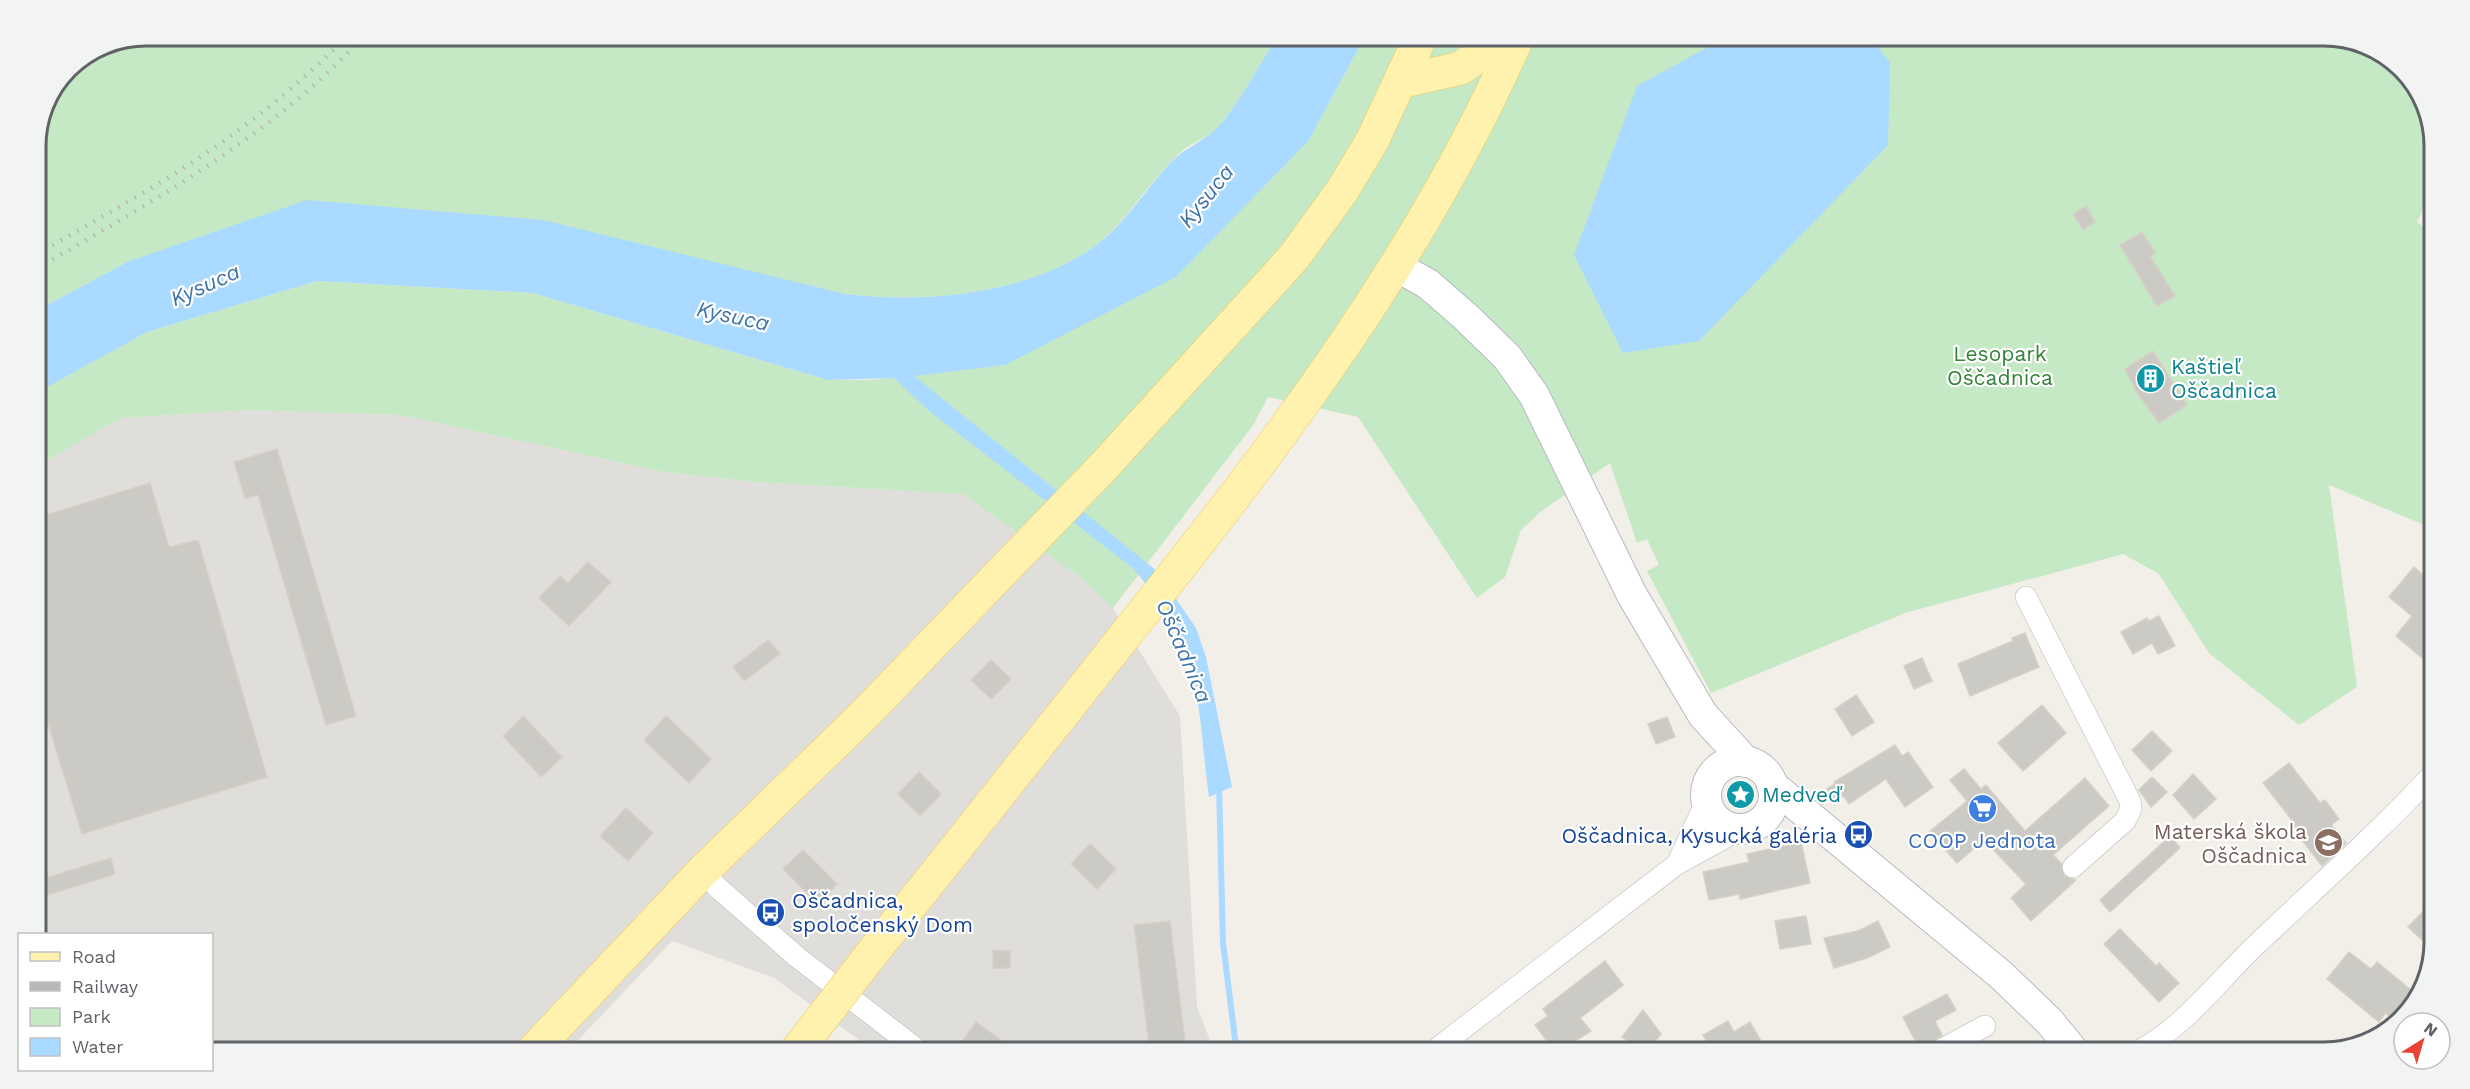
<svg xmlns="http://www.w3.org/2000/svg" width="2470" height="1089" font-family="'Work Sans',sans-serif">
	<rect width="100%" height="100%" fill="#f1efe8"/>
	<polygon fill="#e0deda" points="248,410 400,415 664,472 755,482 963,494 1082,579 1113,608 1180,716 1197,1007 1215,1053 877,1053 774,978 672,941 566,1053 212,1053 212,934 36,934 36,467 121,418"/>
	<g fill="#c5e8c5">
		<path d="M 146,36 L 1278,36 C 1261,61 1235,111 1215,130 C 1207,137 1200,140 1192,144 C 1180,150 1167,166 1159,175 C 1138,199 1120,227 1095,246 C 1030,294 923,304 845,294 L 127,262 L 36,311 L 36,139 L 68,68 L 104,44 Z"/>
		<polygon points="1365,36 2324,36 2366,45 2415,85 2434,139 2434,187 2417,222 2434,235 2434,529 2329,485 2357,687 2299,725 2209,653 2159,574 2123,554 1905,613 1711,693 1647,571 1659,565 1647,539 1637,543 1610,463 1539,513 1521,530 1505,577 1477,598 1358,417 1268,397 1254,424 1113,608 1082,579 963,494 755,482 664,472 400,415 248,410 121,418 36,467 36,393 41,389 147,332 317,281 533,293 828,380 871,380 1005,365 1309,140"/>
	</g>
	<g fill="#aadaff">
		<path d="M 1278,36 L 1365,36 L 1309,140 L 1176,277 L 1005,365 L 914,376 L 1157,571 L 1196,628 L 1206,657 L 1232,787 L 1209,797 C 1203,756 1202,714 1192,673 C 1183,635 1158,599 1134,569 L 929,411 L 894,378 L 828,380 L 533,293 L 317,281 L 147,332 L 36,393 L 36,311 L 127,262 L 307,200 L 543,220 L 845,294 C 923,304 1030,294 1095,246 C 1125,224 1146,189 1171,162 C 1184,148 1201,143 1215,130 C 1235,111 1261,61 1278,36 Z"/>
		<polygon points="1728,36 1868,36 1890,62 1888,145 1699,341 1623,353 1574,255 1637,86"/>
	</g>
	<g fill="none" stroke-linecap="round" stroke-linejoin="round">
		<polyline stroke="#aadaff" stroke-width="6" points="1219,785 1223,943 1235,1039 1239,1053"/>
	</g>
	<g fill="#cccac5" stroke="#d6d1c6" stroke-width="1.5">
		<polygon points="2086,206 2095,222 2083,230 2073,214"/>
		<polygon points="2142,232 2155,253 2150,256 2175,296 2157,306 2120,245"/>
		<polygon points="2153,351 2187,405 2159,423 2137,393 2125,369"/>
		<polygon points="277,449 356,716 326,725 258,495 245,498 234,462"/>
		<polygon points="150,483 169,547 198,540 267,777 82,834 36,684 36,518"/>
		<polygon points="588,562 611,582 569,626 539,598 560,576 568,583"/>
		<polygon points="2414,567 2434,584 2434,643 2422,658 2396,636 2412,616 2389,597"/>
		<polygon points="2159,616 2175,646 2158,654 2152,643 2133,654 2121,632 2147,618 2149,621"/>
		<polygon points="2025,633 2039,667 1970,696 1958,664 2013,641 2012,638"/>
		<polygon points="768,640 780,654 744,681 733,667"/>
		<polygon points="1922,658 1932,681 1914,689 1904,666"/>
		<polygon points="991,660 1011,679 991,699 971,680"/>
		<polygon points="1856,695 1874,722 1852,736 1835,709"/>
		<polygon points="2042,705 2066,733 2023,771 1998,743"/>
		<polygon points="523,716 562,757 541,777 503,736"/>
		<polygon points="666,716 711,759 689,783 644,740"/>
		<polygon points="1667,717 1675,737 1656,744 1648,724"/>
		<polygon points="2152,731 2172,751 2151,771 2132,750"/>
		<polygon points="1895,745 1902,756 1908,752 1933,787 1905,807 1886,779 1849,804 1844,796 1836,801 1827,789 1835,784 1834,782"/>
		<polygon points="2289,763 2320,803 2325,800 2339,819 2331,825 2346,843 2322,866 2291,826 2295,824 2263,783"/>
		<polygon points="1964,769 1981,789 1986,785 2025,831 2085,778 2109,806 2053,855 2061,863 2064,876 2076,880 2031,921 2011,898 2026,884 1984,840 1957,863 1929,832 1967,801 1950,780"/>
		<polygon points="919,772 941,794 920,816 898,794"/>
		<polygon points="2193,774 2216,799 2194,819 2173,795"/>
		<polygon points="2152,777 2167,792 2151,807 2139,790"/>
		<polygon points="626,808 653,833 628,861 600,836"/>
		<polygon points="2170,836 2180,848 2110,912 2100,900"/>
		<polygon points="1801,842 1810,883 1740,899 1739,894 1709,900 1703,872 1749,862 1747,854"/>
		<polygon points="1090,844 1116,869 1097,889 1071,864"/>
		<polygon points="803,850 837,884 818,904 783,869"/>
		<polygon points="111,858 115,874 47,895 39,880"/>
		<polygon points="2434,900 2434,943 2433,950 2408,927"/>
		<polygon points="1806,916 1811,944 1780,949 1775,921"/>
		<polygon points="1170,921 1186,1049 1150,1053 1134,925"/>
		<polygon points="1878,921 1890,947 1867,958 1834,968 1824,938 1858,931"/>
		<polygon points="2120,929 2156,966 2159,963 2179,983 2159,1002 2104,944"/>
		<polygon points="993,950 1010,951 1010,968 993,968"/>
		<polygon points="2349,952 2371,969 2377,962 2417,995 2396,1021 2385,1013 2379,1022 2327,979"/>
		<polygon points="1605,961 1623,985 1580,1018 1591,1031 1556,1053 1535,1025 1548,1016 1543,1009"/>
		<polygon points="1947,994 1956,1010 1935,1021 1942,1035 1920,1050 1903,1017"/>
		<polygon points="1643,1010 1661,1034 1646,1053 1622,1037"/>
		<polygon points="1728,1021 1734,1032 1750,1022 1764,1046 1753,1053 1714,1053 1703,1035"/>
		<polygon points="976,1022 1019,1053 954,1053"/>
	</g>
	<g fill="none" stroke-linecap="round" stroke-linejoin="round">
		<defs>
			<g id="street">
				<polyline points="2026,597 2130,801 2131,809 2125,821 2073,867"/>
				<polyline points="1677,864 1706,802"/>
				<polyline points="703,871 717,887 797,957 922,1053"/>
				<polyline points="1431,1053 1677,864 1741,829"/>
				<polyline points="1935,1053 1985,1026"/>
				<path d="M 2135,1053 C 2184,1028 2217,982 2257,944 C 2316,888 2378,833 2434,773"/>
			</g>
			<g id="secondary">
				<polyline points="1396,266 1428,284 1466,317 1507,357 1534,395 1632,595 1703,715 1746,762"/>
				<circle cx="1740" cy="795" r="34"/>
				<polyline points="1772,785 2001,975 2049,1021 2075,1053"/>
			</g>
			<g id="primary">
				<polyline points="1400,82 1461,68 1506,36"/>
				<path d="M 869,957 C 957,848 1043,738 1131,628 C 1278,444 1423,254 1518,36"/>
				<polyline points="531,1053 703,871 864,715 1105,465 1294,257 1342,191 1372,141 1421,36"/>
				<polyline points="795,1053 822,1018"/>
			</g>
		</defs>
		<use href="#street" stroke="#b5b8bc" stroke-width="22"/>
		<use href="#secondary" stroke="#b6babf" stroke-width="32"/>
		<use href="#primary" stroke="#f2c960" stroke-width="34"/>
		<use href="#street" stroke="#fff" stroke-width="21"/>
		<use href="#secondary" stroke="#fff" stroke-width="30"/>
		<use href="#primary" stroke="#fff2af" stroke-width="33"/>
		<g stroke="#b6b7b8" stroke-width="4.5" stroke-dasharray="1.5 8" stroke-linecap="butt">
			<path d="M 36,255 C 105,214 176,177 240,129 C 279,101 314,69 348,36"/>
			<path d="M 36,269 C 153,201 271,137 364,36"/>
		</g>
		<defs>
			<polyline id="primary-bridge" points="822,1018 869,957"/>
		</defs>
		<use href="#primary-bridge" stroke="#f2c960" stroke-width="34" stroke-linecap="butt"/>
		<use href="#primary-bridge" stroke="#fff2af" stroke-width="33"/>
	</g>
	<defs>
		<symbol id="building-disc" viewBox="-11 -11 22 22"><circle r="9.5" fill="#0f9aa8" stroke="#fff"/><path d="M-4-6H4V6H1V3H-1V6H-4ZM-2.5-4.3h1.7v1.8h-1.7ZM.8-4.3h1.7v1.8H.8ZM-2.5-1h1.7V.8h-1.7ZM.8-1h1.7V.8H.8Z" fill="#fff"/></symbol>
		<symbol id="sight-disc" viewBox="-11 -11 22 22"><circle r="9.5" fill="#0f9aa8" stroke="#fff"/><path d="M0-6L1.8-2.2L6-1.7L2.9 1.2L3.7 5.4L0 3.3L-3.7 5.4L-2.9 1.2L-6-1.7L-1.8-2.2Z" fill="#fff"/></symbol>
		<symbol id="supermarket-disc" viewBox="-11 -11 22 22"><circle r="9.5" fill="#3f7fe0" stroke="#fff"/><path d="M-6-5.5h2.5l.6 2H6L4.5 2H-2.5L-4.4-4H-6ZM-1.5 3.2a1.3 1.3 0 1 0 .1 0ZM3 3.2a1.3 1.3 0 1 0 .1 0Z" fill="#fff"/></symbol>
		<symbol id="bus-disc" viewBox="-11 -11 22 22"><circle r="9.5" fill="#1a4fb4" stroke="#fff"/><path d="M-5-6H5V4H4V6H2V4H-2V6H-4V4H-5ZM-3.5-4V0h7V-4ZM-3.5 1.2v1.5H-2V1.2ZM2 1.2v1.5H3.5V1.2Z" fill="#fff"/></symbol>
		<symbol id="school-disc" viewBox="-11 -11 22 22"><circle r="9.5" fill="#8d6e63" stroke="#fff"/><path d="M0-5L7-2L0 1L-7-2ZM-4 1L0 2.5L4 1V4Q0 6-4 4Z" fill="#fff"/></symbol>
	</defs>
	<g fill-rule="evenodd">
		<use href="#building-disc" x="2134" y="362" width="33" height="33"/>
		<use href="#sight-disc" x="1724" y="778" width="33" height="33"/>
		<use href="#supermarket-disc" x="1966" y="792" width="33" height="33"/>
		<use href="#bus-disc" x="1842" y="818" width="33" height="33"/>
		<use href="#school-disc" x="2312" y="826" width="33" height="33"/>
		<use href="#bus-disc" x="754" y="896" width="33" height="33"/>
	</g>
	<g text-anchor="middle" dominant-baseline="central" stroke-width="4.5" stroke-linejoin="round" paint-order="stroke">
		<g font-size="21" fill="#348238" stroke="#fff">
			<text x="2000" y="353">Lesopark<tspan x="2000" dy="24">Oščadnica</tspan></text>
		</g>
		<g font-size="21" fill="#0d838f" stroke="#fff" text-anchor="start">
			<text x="2171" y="366">Kaštieľ<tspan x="2171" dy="24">Oščadnica</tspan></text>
			<text x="1762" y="794">Medveď</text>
		</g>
		<g font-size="21" fill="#785e54" stroke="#fff" text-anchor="end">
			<text x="2307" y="831">Materská škola<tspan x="2307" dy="24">Oščadnica</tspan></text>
		</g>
		<g font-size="21" fill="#164399" stroke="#fff" text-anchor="end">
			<text x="1837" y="835">Oščadnica, Kysucká galéria</text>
			<text x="792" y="900" text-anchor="start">Oščadnica,<tspan x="792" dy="24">spoločenský Dom</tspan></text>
		</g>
		<g font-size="21" fill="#366cbe" stroke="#fff">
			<text x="1982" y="840">COOP Jednota</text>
		</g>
		<g font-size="22" font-style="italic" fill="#4174aa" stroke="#fff">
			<text transform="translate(1206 196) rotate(-51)">Kysuca</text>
			<text transform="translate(205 285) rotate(-24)">Kysuca</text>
			<text transform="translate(733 316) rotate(12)">Kysuca</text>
			<text transform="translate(1184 651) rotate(67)">Oščadnica</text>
		</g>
	</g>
	<path d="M0 0H2470V1089H0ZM146 46H2324A100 100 0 0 1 2424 146V942A100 100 0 0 1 2324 1042H146A100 100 0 0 1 46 942V146A100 100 0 0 1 146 46Z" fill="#f2f3f3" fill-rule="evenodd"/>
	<path fill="none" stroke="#5f6368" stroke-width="3" d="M146 46H2324A100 100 0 0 1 2424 146V942A100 100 0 0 1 2324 1042H146A100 100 0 0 1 46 942V146A100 100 0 0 1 146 46Z"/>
	<rect x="18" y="933" width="195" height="138" fill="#ffffff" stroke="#bfc1c3" stroke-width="1.5"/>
	<rect x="30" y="952" width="30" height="9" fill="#fff2af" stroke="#bfc1c3" stroke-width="1.5"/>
	<text x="72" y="963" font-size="18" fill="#5f6368">Road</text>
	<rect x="30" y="982" width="30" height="9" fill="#b6b7b8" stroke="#bfc1c3" stroke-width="1.5"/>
	<text x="72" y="993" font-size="18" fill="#5f6368">Railway</text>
	<rect x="30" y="1008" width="30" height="18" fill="#c5e8c5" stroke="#bfc1c3" stroke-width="1.5"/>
	<text x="72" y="1023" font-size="18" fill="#5f6368">Park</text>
	<rect x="30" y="1038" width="30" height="18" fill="#aadaff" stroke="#bfc1c3" stroke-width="1.5"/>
	<text x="72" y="1053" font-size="18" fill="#5f6368">Water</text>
	<g transform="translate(2422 1041) rotate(37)"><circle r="28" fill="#ffffff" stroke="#bfc1c3" stroke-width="1.5"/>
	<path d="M0-4.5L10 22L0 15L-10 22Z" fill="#ea4335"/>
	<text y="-9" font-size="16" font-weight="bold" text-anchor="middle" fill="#5f6368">N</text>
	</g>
</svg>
